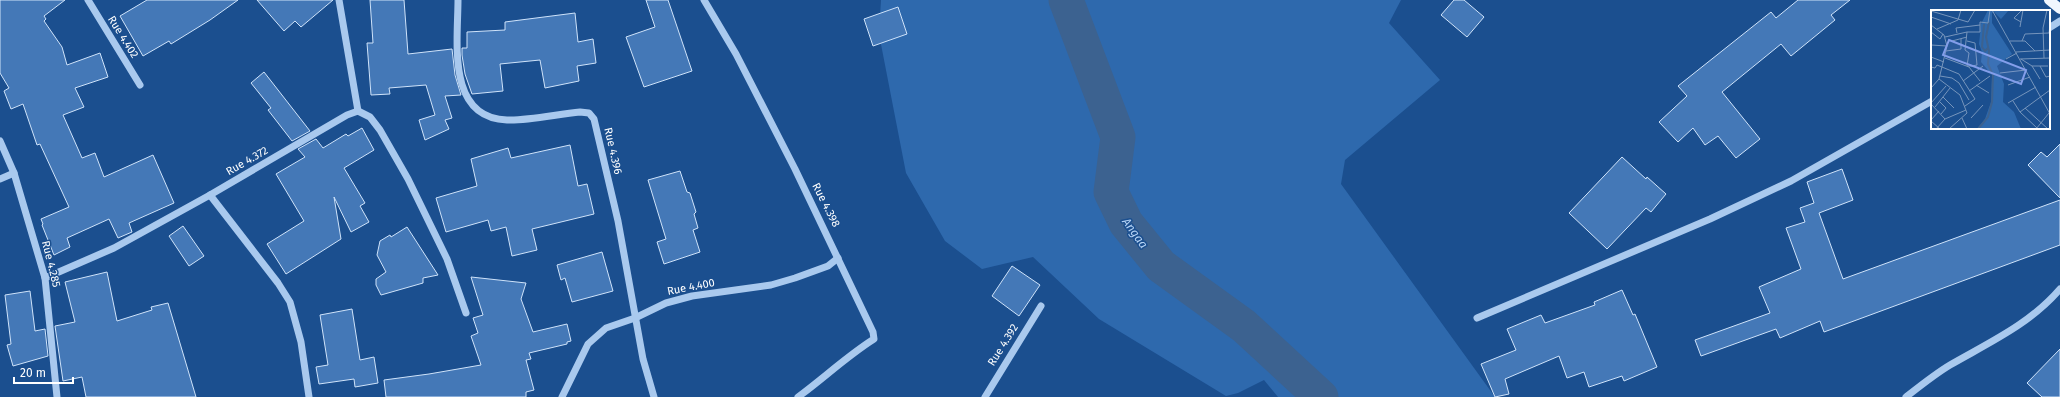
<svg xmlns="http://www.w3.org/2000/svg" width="2060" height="397" font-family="'Fira Sans',sans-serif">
	<rect width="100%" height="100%" fill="#1b4f8f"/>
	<polygon fill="#2e69ad" points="881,0 1401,0 1389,23 1440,80 1345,160 1341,184 1495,397 1278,397 1264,380 1238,393 1226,396 1099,319 1033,257 982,269 945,241 906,173 879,34"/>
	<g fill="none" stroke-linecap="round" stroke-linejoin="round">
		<polyline stroke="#3c6290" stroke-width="35" points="1066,0 1118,137 1111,192 1126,223 1161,266 1244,326 1321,397"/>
	</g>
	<g fill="#4478b7" stroke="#cfe3fa">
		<polygon points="0,0 65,0 44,16 46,19 44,21 62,47 67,65 100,53 108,77 75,88 84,107 63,115 82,158 95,153 104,177 153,155 174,203 129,223 132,232 118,238 109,219 67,238 70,247 54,255 42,225 43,224 41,219 69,207 40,144 37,145 23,104 11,109 4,91 9,88 0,73"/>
		<polygon points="147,0 238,0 210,20 171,44 169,41 143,56 120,16"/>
		<polygon points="257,0 333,0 301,27 295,21 284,31"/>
		<polygon points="370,0 404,0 408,54 452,49 455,75 461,95 445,96 452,118 445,120 449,129 425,140 419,120 435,115 426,85 389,88 390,94 371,95 367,43 373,43"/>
		<polygon points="646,0 668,0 692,71 644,87 626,37 655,27"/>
		<polygon points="1454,0 1464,0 1484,17 1467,37 1441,15"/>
		<polygon points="1798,0 1850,0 1831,15 1835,20 1791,56 1781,44 1722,92 1760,139 1736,158 1718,136 1705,145 1693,128 1678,142 1659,122 1687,96 1678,86 1771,12 1776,18"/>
		<polygon points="898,7 907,34 873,46 864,19"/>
		<polygon points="575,13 578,42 593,39 596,63 577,66 579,81 545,88 540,60 500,64 503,91 472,94 465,74 462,55 462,48 467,48 467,32 505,30 505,22"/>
		<polygon points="264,72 310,131 292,141 268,110 271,108 251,83"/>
		<polygon points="362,128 374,150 344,168 365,203 360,206 369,222 351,232 334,197 341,239 286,274 267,244 304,221 276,174 305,157 298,149 316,139 323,148 346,134 348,136"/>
		<polygon points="2060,144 2060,198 2028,165 2041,152 2047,157"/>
		<polygon points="570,145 578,186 587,184 594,214 532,229 537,250 512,256 506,227 491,231 488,220 446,232 436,198 477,186 471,159 508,148 511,158"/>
		<polygon points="1622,157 1646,179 1647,177 1666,194 1651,212 1646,208 1607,249 1569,213"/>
		<polygon points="1842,169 1853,200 1819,213 1843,279 2060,200 2060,245 1824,332 1820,321 1780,338 1776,329 1701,356 1695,340 1770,313 1759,287 1801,269 1786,228 1805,222 1800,208 1814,203 1807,182"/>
		<polygon points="680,171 687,192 690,193 696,212 694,214 698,228 693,230 700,252 664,264 657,242 666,239 648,180"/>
		<polygon points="183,226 204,256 189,266 169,236"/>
		<polygon points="407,227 438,275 423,278 423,283 381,295 376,285 376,279 386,272 377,255 380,241 390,235 391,237"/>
		<polygon points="602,252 613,291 572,302 565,278 561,280 557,265"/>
		<polygon points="1012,266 1040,285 1019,316 992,296"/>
		<polygon points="107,272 117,321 152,310 151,307 168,303 196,397 86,397 82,377 63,381 55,326 75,322 65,282"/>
		<polygon points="471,277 526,283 521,299 533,332 567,324 571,341 567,342 567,344 529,353 531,359 526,360 534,390 526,392 526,397 386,397 384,380 429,374 481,365 471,336 478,333 473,318 483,315"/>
		<polygon points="1622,290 1633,315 1635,314 1657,367 1624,381 1622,376 1589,387 1584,372 1567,378 1559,356 1505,379 1509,394 1495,397 1481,364 1516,350 1507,329 1541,315 1545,323 1595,305 1594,302"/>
		<polygon points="30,291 35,331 45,329 48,356 13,366 7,345 11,344 5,295"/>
		<polygon points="352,309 360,360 374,357 378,383 355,387 354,379 319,384 316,367 328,365 320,315"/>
		<polygon points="2060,349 2060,397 2042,397 2027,383"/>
	</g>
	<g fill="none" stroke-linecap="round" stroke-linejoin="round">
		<g stroke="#a9c9ee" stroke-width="7">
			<polyline points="88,0 140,85"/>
			<path d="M 458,0 C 458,41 446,118 507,120 C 528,121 558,114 580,112 L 589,113 L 594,119 L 618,221 L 643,359 L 654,397"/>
			<path d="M 704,0 L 736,54 L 795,169 L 873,332 L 874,339 C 847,356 824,378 798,397"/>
			<polyline points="2049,28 2060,21"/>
			<polyline points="358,111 370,117 380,130 408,179 447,259 466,313"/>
			<polyline points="0,141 14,173 45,278 57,397"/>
			<polyline points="0,179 14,173"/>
			<polyline points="210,195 278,283 290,302 301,342 309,397"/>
			<polyline points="45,278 114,248 210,195 347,115 358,111 339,0"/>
			<polyline points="1477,318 1710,219 1791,181 1932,101"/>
			<polyline points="562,397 588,344 606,328 635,318 666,303 692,296 771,285 795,278 828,266 838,258"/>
			<polyline points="985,397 1041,306"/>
			<path d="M 1906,397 C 1920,386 1935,374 1950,365 C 1990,342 2030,324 2060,289"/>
		</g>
		<polyline stroke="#f0f6ff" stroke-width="10" points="2049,0 2060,9"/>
	</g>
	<g text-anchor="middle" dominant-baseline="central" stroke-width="3" stroke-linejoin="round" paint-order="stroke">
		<g font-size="11" fill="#fff" stroke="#1b4f8f">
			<text transform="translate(123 37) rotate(58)">Rue 4.402</text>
			<text transform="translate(613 151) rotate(77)">Rue 4.396</text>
			<text transform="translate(247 161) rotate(-30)">Rue 4.372</text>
			<text transform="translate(826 205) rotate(63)">Rue 4.398</text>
			<text transform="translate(51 264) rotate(76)">Rue 4.285</text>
			<text transform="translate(691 287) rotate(-11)">Rue 4.400</text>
			<text transform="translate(1003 345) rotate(-58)">Rue 4.392</text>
		</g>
		<g font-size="12" font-style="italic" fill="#b5d3f5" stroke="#1b4f8f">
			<text transform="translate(1135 233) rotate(54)">Angaa</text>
		</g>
	</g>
	<g transform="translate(1931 10)">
		<rect width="119" height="119" fill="#1b4f8f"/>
		<path d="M 57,0 L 78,0 L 70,9 L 63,2 L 61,3 L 61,13 L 81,44 L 66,56 L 73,74 L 72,92 L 83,102 L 90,119 L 46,119 L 54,109 L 60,92 L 61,65 L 50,52 L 51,42 L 48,34 L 50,14 Z" fill="#2e69ad"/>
		<path fill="none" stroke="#3c6290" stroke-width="2" d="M 53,14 L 51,37 L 54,41 L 57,38M 47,119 L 57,107 L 61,92 L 62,65 L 57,54 L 58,41 L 55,27 L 58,12"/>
		<path fill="none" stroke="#7695bc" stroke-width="1" d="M 61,0 L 119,104M 0,1 L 37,12M 0,7 L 20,14M 37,12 L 44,0M 90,12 L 83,8 L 91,0M 0,15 L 13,25 L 16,36 L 8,69 L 0,78M 89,17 L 92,0M 6,19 L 27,10 L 30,0M 0,22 L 9,29 L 12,24M 36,22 L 49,22 L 49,12 L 57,13 L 59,0M 26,23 L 25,18 L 49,15M 14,27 L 36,22 L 34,40 L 38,43 L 36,56 L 41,56 L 46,55 L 44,33 L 36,31M 21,31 L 36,27M 79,31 L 94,31 L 104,41M 91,31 L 94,24 L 118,23 L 119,15M 0,35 L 16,36M 15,41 L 30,39 L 30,29M 85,42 L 119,40M 0,47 L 13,52M 14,48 L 38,57 L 49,71M 113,48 L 112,18 L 116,0M 75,49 L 86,43M 89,49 L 119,48M 90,49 L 101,56 L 117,56M 101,56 L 109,69M 109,56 L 115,67 L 119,66M 0,57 L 4,58 L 6,55 L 28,64 L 44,89 L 34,96M 69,63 L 95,60M 9,66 L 21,68 L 28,73 L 38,90M 8,69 L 29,85 L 36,103 L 18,119M 32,71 L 52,56M 45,75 L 58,83M 77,75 L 99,67M 38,81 L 59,66M 12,87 L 23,98M 82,91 L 89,102M 9,92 L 15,98 L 10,104M 0,93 L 15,76M 77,93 L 105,77M 0,94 L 14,109 L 5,119M 4,97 L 19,78M 94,98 L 117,119M 31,108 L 36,119M 40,108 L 52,95M 14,109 L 35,100M 0,110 L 8,101M 0,111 L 9,119M 106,118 L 89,102 L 119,80M 105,119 L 118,103"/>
		<path fill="#839eea" fill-opacity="0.15" stroke="#839eea" stroke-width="2" d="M 18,30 L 95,60 L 90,74 L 12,45 Z"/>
		<rect width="119" height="119" fill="none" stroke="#fff" stroke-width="2"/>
	</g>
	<path d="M14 377v6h59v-6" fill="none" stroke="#ffffff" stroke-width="2"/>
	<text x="20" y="377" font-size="12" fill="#ffffff" stroke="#1b4f8f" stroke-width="3" paint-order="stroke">20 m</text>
</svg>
